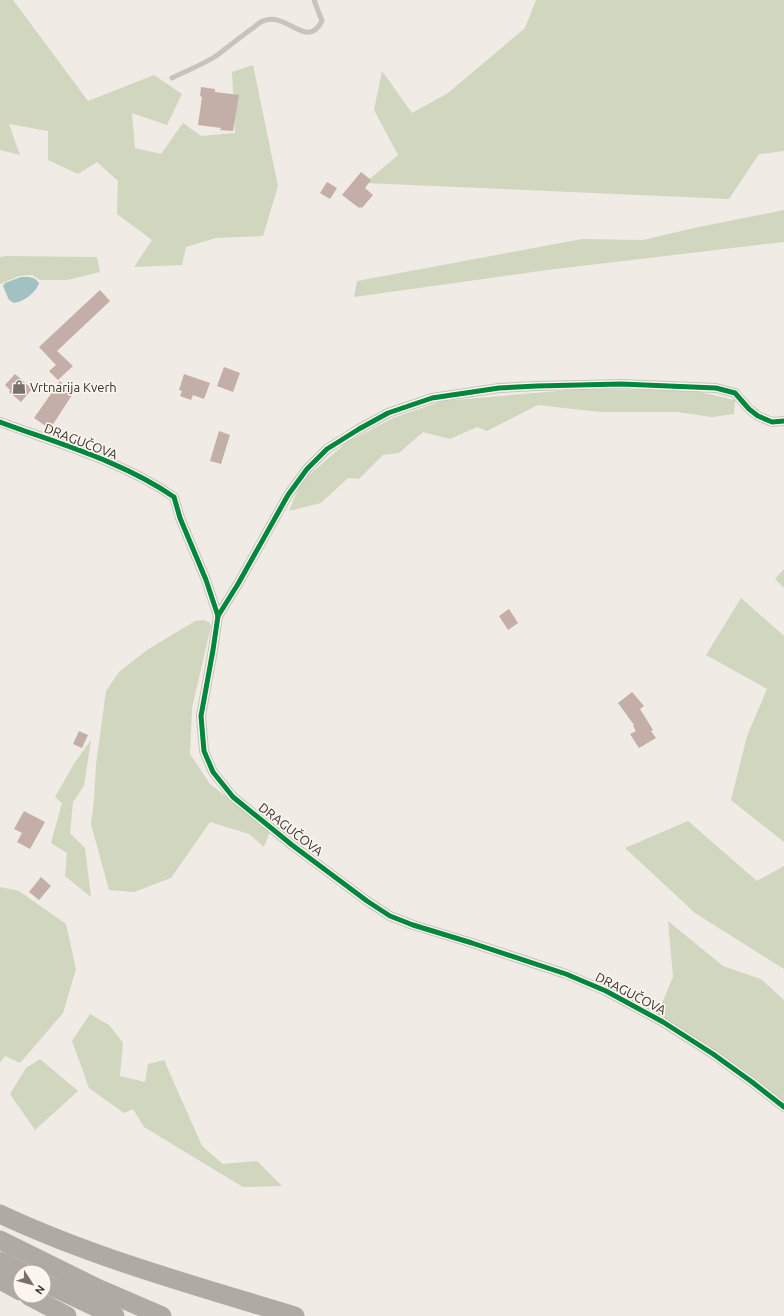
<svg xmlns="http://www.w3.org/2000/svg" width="784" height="1316" font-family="Ubuntu,sans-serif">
	<rect width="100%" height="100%" fill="#f0ebe5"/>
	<g fill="#d1d6bf">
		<polygon points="0,0 13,0 88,101 154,75 182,94 167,125 132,113 135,148 161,154 183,123 201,136 235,133 232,72 253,65 278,186 263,236 216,238 186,247 182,265 134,267 152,240 117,214 118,181 97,162 78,174 48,160 48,131 9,124 20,155 0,150"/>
		<polygon points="536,0 784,0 784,151 759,154 729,199 365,183 398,155 374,110 382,71 412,113 448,93 525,28"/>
		<polygon points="784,210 784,242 547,270 354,297 357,281 582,239 643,240 694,228"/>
		<polygon points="6,256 97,257 100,272 67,280 40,280 32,275 19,276 0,284 0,257"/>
		<polygon points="582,389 695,391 735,400 734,414 712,417 676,412 600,412 538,405 487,431 477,427 450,439 423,432 399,453 383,455 359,479 348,478 321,503 289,511 301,482 347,442 393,418 442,401"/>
		<polygon points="784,569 784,588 775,579"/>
		<polygon points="741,598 784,636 784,842 731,800 747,736 767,689 706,655"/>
		<polygon points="203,620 209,622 211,626 192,708 190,754 210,784 270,831 264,847 249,834 210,822 171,878 134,892 109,890 91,824 94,800 96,765 106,691 119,672 147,650 195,621"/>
		<polygon points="91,740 84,786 73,802 70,833 85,848 91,897 65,876 67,853 51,843 62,803 55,797 75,762"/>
		<polygon points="688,821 757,881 784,866 784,969 695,913 625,848"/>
		<polygon points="0,887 19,891 66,924 76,969 63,1013 20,1063 5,1056 0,1063"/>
		<polygon points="668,921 723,966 761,979 784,1000 784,1102 657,1015 673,977"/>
		<polygon points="90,1014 109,1025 123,1043 120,1076 145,1082 148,1064 164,1060 202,1146 223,1164 257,1161 282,1186 243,1187 144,1127 133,1109 124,1113 89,1088 72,1041"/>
		<polygon points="40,1059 78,1091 35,1130 10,1094 26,1068"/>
	</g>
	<path fill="#a1c2c1" d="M 21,277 C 29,277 34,276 39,283 C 36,293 23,302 14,303 L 9,300 L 3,286 L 5,283 Z"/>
	<g fill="#c3afa7">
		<polygon points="201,87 215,89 215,92 239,95 233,131 220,130 221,128 198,125 202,97 200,96"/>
		<polygon points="361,172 371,180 365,188 373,195 362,208 360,207 359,208 342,195"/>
		<polygon points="327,182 337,188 330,199 320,193"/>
		<polygon points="100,290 110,301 57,351 73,366 58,380 49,371 56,365 39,347"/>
		<polygon points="224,367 240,373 233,392 217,386"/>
		<polygon points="15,374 32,389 21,402 9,392 10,390 5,385"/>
		<polygon points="184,374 210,383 204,399 193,395 191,400 180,396 182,391 179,390"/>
		<polygon points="60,381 72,395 50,429 34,418"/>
		<polygon points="219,431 230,435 221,464 210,461"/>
		<polygon points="509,609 518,623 508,630 499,616"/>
		<polygon points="632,692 644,706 640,709 653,730 651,731 656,738 639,748 630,734 636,731 633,726 634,725 618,703"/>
		<polygon points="79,731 88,735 82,748 73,744"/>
		<polygon points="24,811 45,822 30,849 17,842 22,833 14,829"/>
		<polygon points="41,877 51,886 39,900 29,892"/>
	</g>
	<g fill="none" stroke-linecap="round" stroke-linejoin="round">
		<path stroke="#c9c3be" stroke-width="5" d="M 172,78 C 186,71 202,65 216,56 C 228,47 240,37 253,28 C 256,26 259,22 263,21 C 288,11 306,51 322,21 L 314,0"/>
		<g stroke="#c9c3be" stroke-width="10">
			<path d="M 0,422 C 59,444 122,461 174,497 L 180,518 L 206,580 L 218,616 L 213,650 L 201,716 L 204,751 L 213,772 L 233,797 L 292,845 L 367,901 L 390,916 L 413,925 L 472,943 L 566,974 L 606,991 L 663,1022 L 713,1054 L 752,1082 L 784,1107"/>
			<polyline points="218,616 238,584 288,495 307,469 327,449 359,429 388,413 432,398 499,388 537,386 621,384 716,388 735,393 749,409 758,416 772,422 784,421"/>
		</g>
		<g stroke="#afaaa4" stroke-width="19">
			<path d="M 0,1214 C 94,1258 196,1286 295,1316"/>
			<polyline points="0,1240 97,1288 162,1316"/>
			<polyline points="0,1261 22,1272"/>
			<polyline points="0,1280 20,1291"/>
			<polyline points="44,1283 115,1316"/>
			<polyline points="29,1296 67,1316"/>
		</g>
		<defs>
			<g id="cycleway">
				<path d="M 0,422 C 59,444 122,461 174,497 L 180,518 L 206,580 L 218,616 L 213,650 L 201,716 L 204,751 L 213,772 L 233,797 L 292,845 L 367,901 L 390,916 L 413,925 L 472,943 L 566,974 L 606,991 L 663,1022 L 713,1054 L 752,1082 L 784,1107"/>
				<polyline points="218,616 238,584 288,495 307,469 327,449 359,429 388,413 432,398 499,388 537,386 621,384 716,388 735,393 749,409 758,416 772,422 784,421"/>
			</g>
		</defs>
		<use href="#cycleway" stroke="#fbf5ee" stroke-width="8"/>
		<use href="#cycleway" stroke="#00873e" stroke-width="5"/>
	</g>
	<defs>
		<symbol id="shop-bare" viewBox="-9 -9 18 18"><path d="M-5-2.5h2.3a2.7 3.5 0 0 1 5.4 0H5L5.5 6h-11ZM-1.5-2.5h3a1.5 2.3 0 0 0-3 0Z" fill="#7a716c" stroke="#fbf5ee" stroke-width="2.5" paint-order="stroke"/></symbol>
	</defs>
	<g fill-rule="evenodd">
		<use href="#shop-bare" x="9" y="377" width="20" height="20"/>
	</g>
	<g text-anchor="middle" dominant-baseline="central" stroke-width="3.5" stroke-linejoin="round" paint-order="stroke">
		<g font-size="13" fill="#3b302b" stroke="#fbf5ee" text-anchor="start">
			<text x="30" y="387">Vrtnarija Kverh</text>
		</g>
		<g font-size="13" fill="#3b302b" stroke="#fbf5ee">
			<text transform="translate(81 441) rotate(21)">DRAGUČOVA</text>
			<text transform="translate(291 829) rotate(38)">DRAGUČOVA</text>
			<text transform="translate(631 993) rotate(27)">DRAGUČOVA</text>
		</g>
	</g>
	<g transform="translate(32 1284) rotate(126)"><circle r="19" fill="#fbf5ee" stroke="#aea6a0"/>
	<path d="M0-3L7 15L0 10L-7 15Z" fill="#7a716c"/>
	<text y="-6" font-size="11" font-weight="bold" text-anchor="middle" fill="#3b302b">N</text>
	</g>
</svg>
